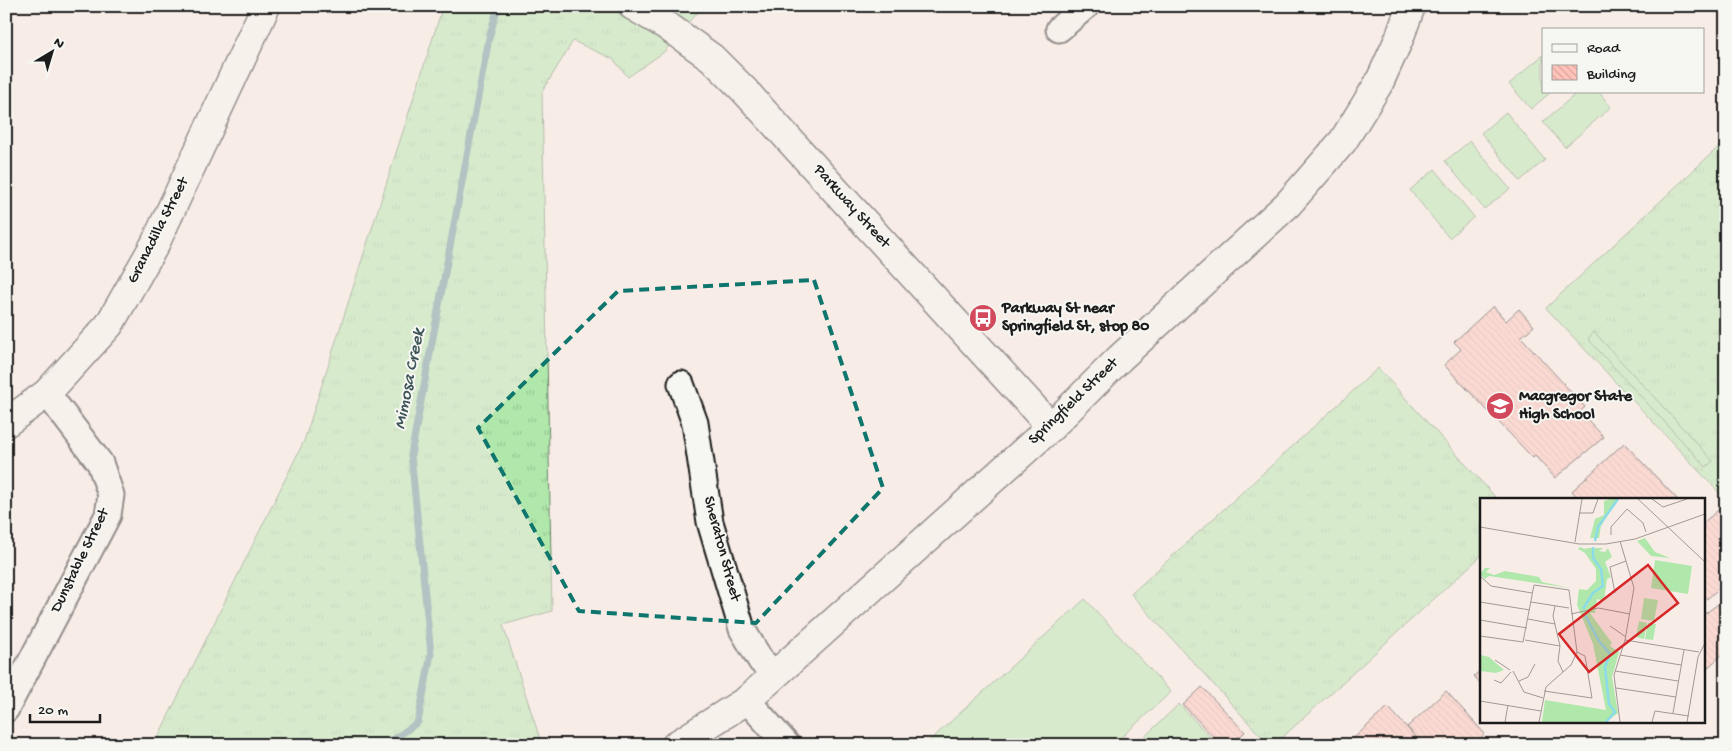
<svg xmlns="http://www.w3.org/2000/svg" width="1732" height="751" font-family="'Gochi Hand',sans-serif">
	<defs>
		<pattern id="grass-tufts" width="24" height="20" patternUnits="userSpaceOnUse" patternTransform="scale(1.25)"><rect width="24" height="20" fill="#b0e8ab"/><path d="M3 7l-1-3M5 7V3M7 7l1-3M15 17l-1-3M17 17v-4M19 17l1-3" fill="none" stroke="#97c693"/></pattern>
		<pattern id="building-back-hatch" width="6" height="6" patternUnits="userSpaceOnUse" patternTransform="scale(1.25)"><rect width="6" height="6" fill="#fec2b9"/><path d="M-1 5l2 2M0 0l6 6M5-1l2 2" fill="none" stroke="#d9a69e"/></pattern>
	</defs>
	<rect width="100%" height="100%" fill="#f8ece7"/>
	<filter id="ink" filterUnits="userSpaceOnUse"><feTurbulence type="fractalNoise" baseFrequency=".02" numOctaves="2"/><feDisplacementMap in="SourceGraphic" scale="10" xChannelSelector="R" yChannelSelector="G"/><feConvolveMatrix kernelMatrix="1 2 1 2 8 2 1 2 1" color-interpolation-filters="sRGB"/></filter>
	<g filter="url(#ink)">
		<g fill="url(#grass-tufts)" stroke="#668264">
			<polygon points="443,6 705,6 692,18 664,52 628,77 613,59 573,41 542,92 552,611 503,625 542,745 154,745 304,441"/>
			<polygon points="1726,140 1726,500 1546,308"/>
			<polygon points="1378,368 1498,500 1481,500 1481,556 1274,745 1269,745 1131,594"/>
		</g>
		<g fill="#b0e8ab" stroke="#668264">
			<polygon points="1543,55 1543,91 1552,91 1531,109 1509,84"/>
			<polygon points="1579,91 1598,91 1611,107 1565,147 1543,122"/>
			<polygon points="1506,112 1545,160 1520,181 1481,133"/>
			<polygon points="1470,141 1510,189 1484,209 1445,161"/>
			<polygon points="1435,169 1474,217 1449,238 1410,190"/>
			<polygon points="1594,332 1713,461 1706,467 1588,339"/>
			<polygon points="1085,599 1171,692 1113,745 925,745"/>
			<polygon points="1179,704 1218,745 1136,745"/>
		</g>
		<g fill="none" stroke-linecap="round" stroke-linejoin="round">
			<polyline stroke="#5f8f96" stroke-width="7" points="386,745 418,722 431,654 411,455 489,38 498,6"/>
		</g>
		<g fill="url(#building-back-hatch)" stroke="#1c1c1c">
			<polygon points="1493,306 1506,321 1519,309 1534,326 1521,337 1585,407 1580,412 1604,437 1555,478 1535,456 1533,458 1444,365 1461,349 1454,342"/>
			<polygon points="1624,443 1678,500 1580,500 1572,491"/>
			<polygon points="1718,510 1726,518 1726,582 1707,599 1703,594 1703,523"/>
			<polygon points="1721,602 1726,607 1726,651 1703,672 1703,615"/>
			<polygon points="1481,670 1481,684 1474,676"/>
			<polygon points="1202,687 1245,732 1231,745 1221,745 1183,705"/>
			<polygon points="1446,691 1485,734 1473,745 1423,745 1407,727"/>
			<polygon points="1388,707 1423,745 1346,745"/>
		</g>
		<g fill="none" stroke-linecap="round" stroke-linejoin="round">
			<defs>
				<g id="minor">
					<polyline points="1059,29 1086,6"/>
					<polyline points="681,384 695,423 710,522 742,629 761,661 776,674"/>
					<polyline points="747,700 787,745"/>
					<polyline points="6,709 108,515 111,495 100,463 47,393"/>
				</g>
				<g id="tertiary">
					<polyline points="633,6 667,26 712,58 744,90 1051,427"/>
					<polyline points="6,423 47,393 109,325 155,244 266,6"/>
					<polyline points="676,745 747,700 1051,427 1120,358 1288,204 1343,141 1379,83 1399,39 1411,6"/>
				</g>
			</defs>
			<use href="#minor" stroke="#1c1c1c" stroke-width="29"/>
			<use href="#tertiary" stroke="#1c1c1c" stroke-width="31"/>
			<use href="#minor" stroke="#f6f6f2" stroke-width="25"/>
			<use href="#tertiary" stroke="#f6f6f2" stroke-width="28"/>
		</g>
	</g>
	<path d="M0 0H1732V751H0ZM 814,280 L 883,488 L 756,623 L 579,611 L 478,428 L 618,291 Z" fill="#f8ece7" fill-opacity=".55" fill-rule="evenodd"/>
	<path fill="none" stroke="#0f766e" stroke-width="4" stroke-dasharray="10 6" stroke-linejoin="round" d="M 814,280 L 883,488 L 756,623 L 579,611 L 478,428 L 618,291 Z"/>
	<defs>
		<symbol id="bus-disc" viewBox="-11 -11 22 22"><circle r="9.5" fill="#d1495b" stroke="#f6f6f2"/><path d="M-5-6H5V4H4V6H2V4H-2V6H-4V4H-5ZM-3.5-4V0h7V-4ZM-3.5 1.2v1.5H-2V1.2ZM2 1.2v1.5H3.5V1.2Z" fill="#fff"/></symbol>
		<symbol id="school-disc" viewBox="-11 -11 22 22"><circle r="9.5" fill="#d1495b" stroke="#f6f6f2"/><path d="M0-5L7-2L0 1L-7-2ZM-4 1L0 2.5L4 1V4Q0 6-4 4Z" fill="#fff"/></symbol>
	</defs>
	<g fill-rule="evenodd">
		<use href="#bus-disc" x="967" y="302" width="32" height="32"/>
		<use href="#school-disc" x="1484" y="390" width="32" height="32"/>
	</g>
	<g text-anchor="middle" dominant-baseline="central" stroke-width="4" stroke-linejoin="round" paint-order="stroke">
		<g font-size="16" fill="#1c1c1c" stroke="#f6f6f2">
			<text transform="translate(851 207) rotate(48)">Parkway Street</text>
			<text transform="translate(159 231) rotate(-63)">Granadilla Street</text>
			<text transform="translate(1074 402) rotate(-44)">Springfield Street</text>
			<text transform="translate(721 549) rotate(75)">Sheraton Street</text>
			<text transform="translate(81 561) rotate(-64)">Dunstable Street</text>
		</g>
		<g font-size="16" font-weight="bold" fill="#1c1c1c" stroke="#f6f6f2" text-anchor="start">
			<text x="1002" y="309">Parkway St near<tspan x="1002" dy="18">Springfield St, stop 80</tspan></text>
			<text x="1519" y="397">Macgregor State<tspan x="1519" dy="18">High School</tspan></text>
		</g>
		<g font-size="18" font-style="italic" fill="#3d5559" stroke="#f6f6f2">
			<text transform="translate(410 379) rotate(-79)">Mimosa Creek</text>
		</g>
	</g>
	<g transform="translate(1480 498)">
		<rect width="225" height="225" fill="#f8ece7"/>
		<path d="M 165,40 L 175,54 L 190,60 L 171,58 L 157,43 ZM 100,49 L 108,52 L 105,50 L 123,50 L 119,53 L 125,54 L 128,50 L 132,59 L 125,64 L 131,79 L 127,81 L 124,103 L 117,101 L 115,115 L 110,115 L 132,145 L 130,148 L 139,154 L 132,179 L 138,215 L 126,224 L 62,224 L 65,202 L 126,212 L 113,146 L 97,107 L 99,91 L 107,92 L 116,83 L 116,71 L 105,55 L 98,51 ZM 175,62 L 212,68 L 208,96 L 171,90 ZM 164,100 L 178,102 L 174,123 L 161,121 ZM 1,157 L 9,159 L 24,172 L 16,175 L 0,173 Z" fill="#b0e8ab"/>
		<path d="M 130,1 L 138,1 L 121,28 L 119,40 L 110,40 L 115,21 L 124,17 L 124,3 ZM 5,70 L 10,70 L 6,74 L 14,77 L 25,73 L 59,79 L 62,84 L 90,90 L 9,78 L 5,81 L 0,76 Z" fill="#b0e8ab"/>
		<path d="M 159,123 L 167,125 L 164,141 L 156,139 ZM 168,125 L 176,126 L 173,142 L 165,141 Z" fill="#b0e8ab"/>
		<path fill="none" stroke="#8bdbe8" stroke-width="2.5" d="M 115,43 L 118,29 L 138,1M 103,111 L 113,95 L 123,88 L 121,71 L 113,60 L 113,49M 104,115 L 119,143 L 130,156 L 125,169 L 129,206 L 135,214 L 126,224"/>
		<path fill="none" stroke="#a09996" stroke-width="1" d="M 158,1 L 225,64M 172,1 L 183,9 L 207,1M 99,15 L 113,15 L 118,1M 0,29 L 99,46 L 126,46 L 155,41 L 225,16M 131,37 L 131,29 L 147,11 L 163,25 L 166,34M 95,44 L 102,1M 0,78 L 11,88 L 52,95M 135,95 L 130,69 L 146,63M 0,104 L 50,112M 51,104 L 89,110M 75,108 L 73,118 L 80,148 L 78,163 L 83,174M 91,116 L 118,110 L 150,116M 48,121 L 75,126M 0,122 L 47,130M 130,128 L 146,139M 0,138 L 43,144 L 54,87 L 89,92 L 97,154 L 91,167 L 66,189 L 59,224M 45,142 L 80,148M 145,142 L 219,154M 140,157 L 201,167M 15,162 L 30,172M 33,173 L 44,194 L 63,200M 135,173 L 198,183M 14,182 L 21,185 L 31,174M 39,183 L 48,179 L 55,166M 136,190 L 196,199M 64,193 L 112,200 L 105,158 L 97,154M 0,203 L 61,213M 193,215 L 204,152M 25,224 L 28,207M 140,224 L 134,177 L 145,142 L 154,90 L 140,43M 172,224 L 175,213 L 209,218M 207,224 L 218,159 L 225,145"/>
		<path fill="#d62828" fill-opacity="0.15" stroke="#d62828" stroke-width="2.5" d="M 168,67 L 198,105 L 109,174 L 79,136 Z"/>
		<rect width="225" height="225" fill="none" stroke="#1c1c1c" stroke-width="2.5"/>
	</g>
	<rect width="1732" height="751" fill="none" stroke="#f6f6f2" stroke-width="25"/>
	<rect x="12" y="12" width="1707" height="726" fill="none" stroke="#1c1c1c" stroke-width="2" filter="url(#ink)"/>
	<rect x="1542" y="28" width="162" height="65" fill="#f6f6f2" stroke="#9f9f9c"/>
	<rect x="1552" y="44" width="25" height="8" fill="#f6f6f2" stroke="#9f9f9c"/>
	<text x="1587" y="52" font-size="15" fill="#1c1c1c">Road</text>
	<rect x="1552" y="65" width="25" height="15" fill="url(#building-back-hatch)" stroke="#9f9f9c"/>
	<text x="1587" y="78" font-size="15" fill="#1c1c1c">Building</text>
	<g transform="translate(52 52) rotate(38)" stroke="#f6f6f2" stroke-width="4" paint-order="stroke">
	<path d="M0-4L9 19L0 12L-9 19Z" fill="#1c1c1c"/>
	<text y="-8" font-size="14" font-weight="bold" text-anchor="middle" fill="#1c1c1c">N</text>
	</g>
	<path d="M30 714v8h70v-8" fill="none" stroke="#1c1c1c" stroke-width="2.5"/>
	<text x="38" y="714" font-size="15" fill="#1c1c1c" stroke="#f6f6f2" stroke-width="4" paint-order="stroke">20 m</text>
</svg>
